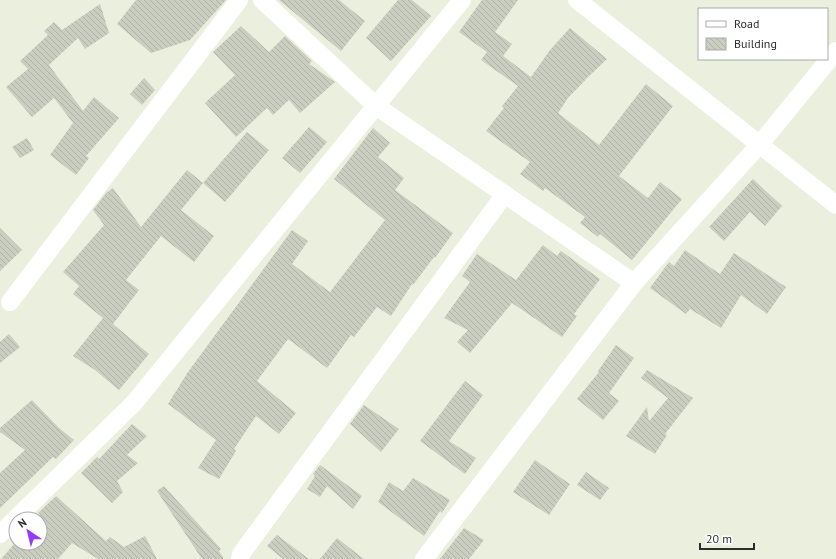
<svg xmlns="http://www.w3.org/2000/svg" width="836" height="559" font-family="'PT Sans',sans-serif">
	<defs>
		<pattern id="building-back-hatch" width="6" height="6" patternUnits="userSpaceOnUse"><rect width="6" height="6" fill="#cacec0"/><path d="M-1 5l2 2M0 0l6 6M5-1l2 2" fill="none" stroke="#aeb1a5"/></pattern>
	</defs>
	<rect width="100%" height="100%" fill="#ebefdd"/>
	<g fill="url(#building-back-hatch)">
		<polygon points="136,0 226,0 190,40 151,53 117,24"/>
		<polygon points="279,0 339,0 365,21 341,51"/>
		<polygon points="398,0 412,0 431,16 391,61 366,38"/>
		<polygon points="482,0 518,0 495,32 512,44 503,56 531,77 550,50 570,28 607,59 588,77 568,98 558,113 599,145 646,84 673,106 619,176 648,198 660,182 682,199 632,260 600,234 598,237 580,223 585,217 545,188 543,191 520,174 530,162 486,131 504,108 502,106 518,86 481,60 487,52 459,32"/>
		<polygon points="100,4 109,33 85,49 78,38 49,65 83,111 94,97 119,118 86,156 89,158 76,175 50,155 73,123 54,98 32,117 6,87 28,69 20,61 48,35 44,31 54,22 62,30"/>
		<polygon points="241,26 269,52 285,36 312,61 309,64 335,82 300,113 289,100 273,115 267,108 236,137 205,103 235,75 213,52"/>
		<polygon points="144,78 155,90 142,105 130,94"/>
		<polygon points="309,127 327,142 300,173 282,158"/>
		<polygon points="373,128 390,143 378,157 404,178 395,190 453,233 435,258 434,257 413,285 412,284 391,316 377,307 354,337 351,335 327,368 288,339 257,381 296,413 279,434 256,416 234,449 236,451 219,479 198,468 216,440 168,404 188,372 292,230 308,241 292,264 330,292 385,220 334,179"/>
		<polygon points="247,132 269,150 225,202 203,183"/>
		<polygon points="27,138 34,150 20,158 12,147"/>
		<polygon points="187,170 203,183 181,210 214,236 194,262 161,236 126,280 139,290 113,324 149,354 119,390 95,370 73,356 103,318 73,294 79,286 63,272 104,225 93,210 106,193 113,188 141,227"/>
		<polygon points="753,179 782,206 765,226 750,212 724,241 709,227"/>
		<polygon points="0,228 22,250 0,271"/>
		<polygon points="543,245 557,256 561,251 600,279 574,314 577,316 562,337 512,303 470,353 457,342 468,330 444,318 470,282 462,276 477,254 516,280"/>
		<polygon points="685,250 720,274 734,253 786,287 767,314 741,295 721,328 690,309 686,314 650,288 669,262 674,266"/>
		<polygon points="9,334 20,347 0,363 0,342"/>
		<polygon points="616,345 634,358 609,393 619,401 603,420 577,399 599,372 598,371"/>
		<polygon points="647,370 693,398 665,434 667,435 655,454 626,436 647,407 649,421 668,398 641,378"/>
		<polygon points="465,381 483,395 449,441 476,458 465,474 420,441"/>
		<polygon points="32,400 59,428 74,440 56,459 53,457 0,508 0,473 25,450 0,432 0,428"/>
		<polygon points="364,405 399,429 381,452 350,424"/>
		<polygon points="132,424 147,436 127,455 138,463 117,481 123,492 112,503 81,473 97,457 99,459"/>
		<polygon points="535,460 570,484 549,515 513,492"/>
		<polygon points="320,465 362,496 353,509 327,486 320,497 307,489 315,476 313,474"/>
		<polygon points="586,472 609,488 600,500 577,485"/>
		<polygon points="413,478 450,500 442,513 440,511 424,536 378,502 389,482 403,491"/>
		<polygon points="164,486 221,549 219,551 224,559 202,559 157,491"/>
		<polygon points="56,496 106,541 110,537 124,547 145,536 157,559 98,559 72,543 58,559 1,559 16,542 16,543 40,543 40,519 36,519 40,514 38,513"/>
		<polygon points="464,528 484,540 469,559 440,559"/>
		<polygon points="277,535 309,559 283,559 267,546"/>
		<polygon points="337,538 364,559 320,559"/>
	</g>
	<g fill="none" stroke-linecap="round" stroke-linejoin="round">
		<g stroke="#fff" stroke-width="18">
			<polyline points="262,0 376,106 634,283"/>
			<polyline points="577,0 836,205"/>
			<polyline points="10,302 239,0"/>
			<polyline points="0,534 134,403 462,0"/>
			<polyline points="240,559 241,554 505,194"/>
			<polyline points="424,559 634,283 760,144 836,51"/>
		</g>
	</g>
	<rect x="698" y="8" width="130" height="52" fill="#ffffff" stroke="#ababab"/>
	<rect x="706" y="21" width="20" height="6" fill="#ffffff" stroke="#ababab"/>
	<text x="734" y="28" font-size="12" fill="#2c2c2c">Road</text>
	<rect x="706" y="38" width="20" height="12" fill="url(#building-back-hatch)" stroke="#ababab"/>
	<text x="734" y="48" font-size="12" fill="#2c2c2c">Building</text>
	<g transform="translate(28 531) rotate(325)"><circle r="19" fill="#ffffff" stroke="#ababab"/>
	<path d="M0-3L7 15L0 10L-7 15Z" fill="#943aff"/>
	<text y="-6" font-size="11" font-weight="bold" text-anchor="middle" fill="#2c2c2c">N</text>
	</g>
	<path d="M700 543v6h54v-6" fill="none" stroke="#2c2c2c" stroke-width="2"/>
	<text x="706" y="543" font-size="12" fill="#2c2c2c" stroke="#ffffff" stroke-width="3" paint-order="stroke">20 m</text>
</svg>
